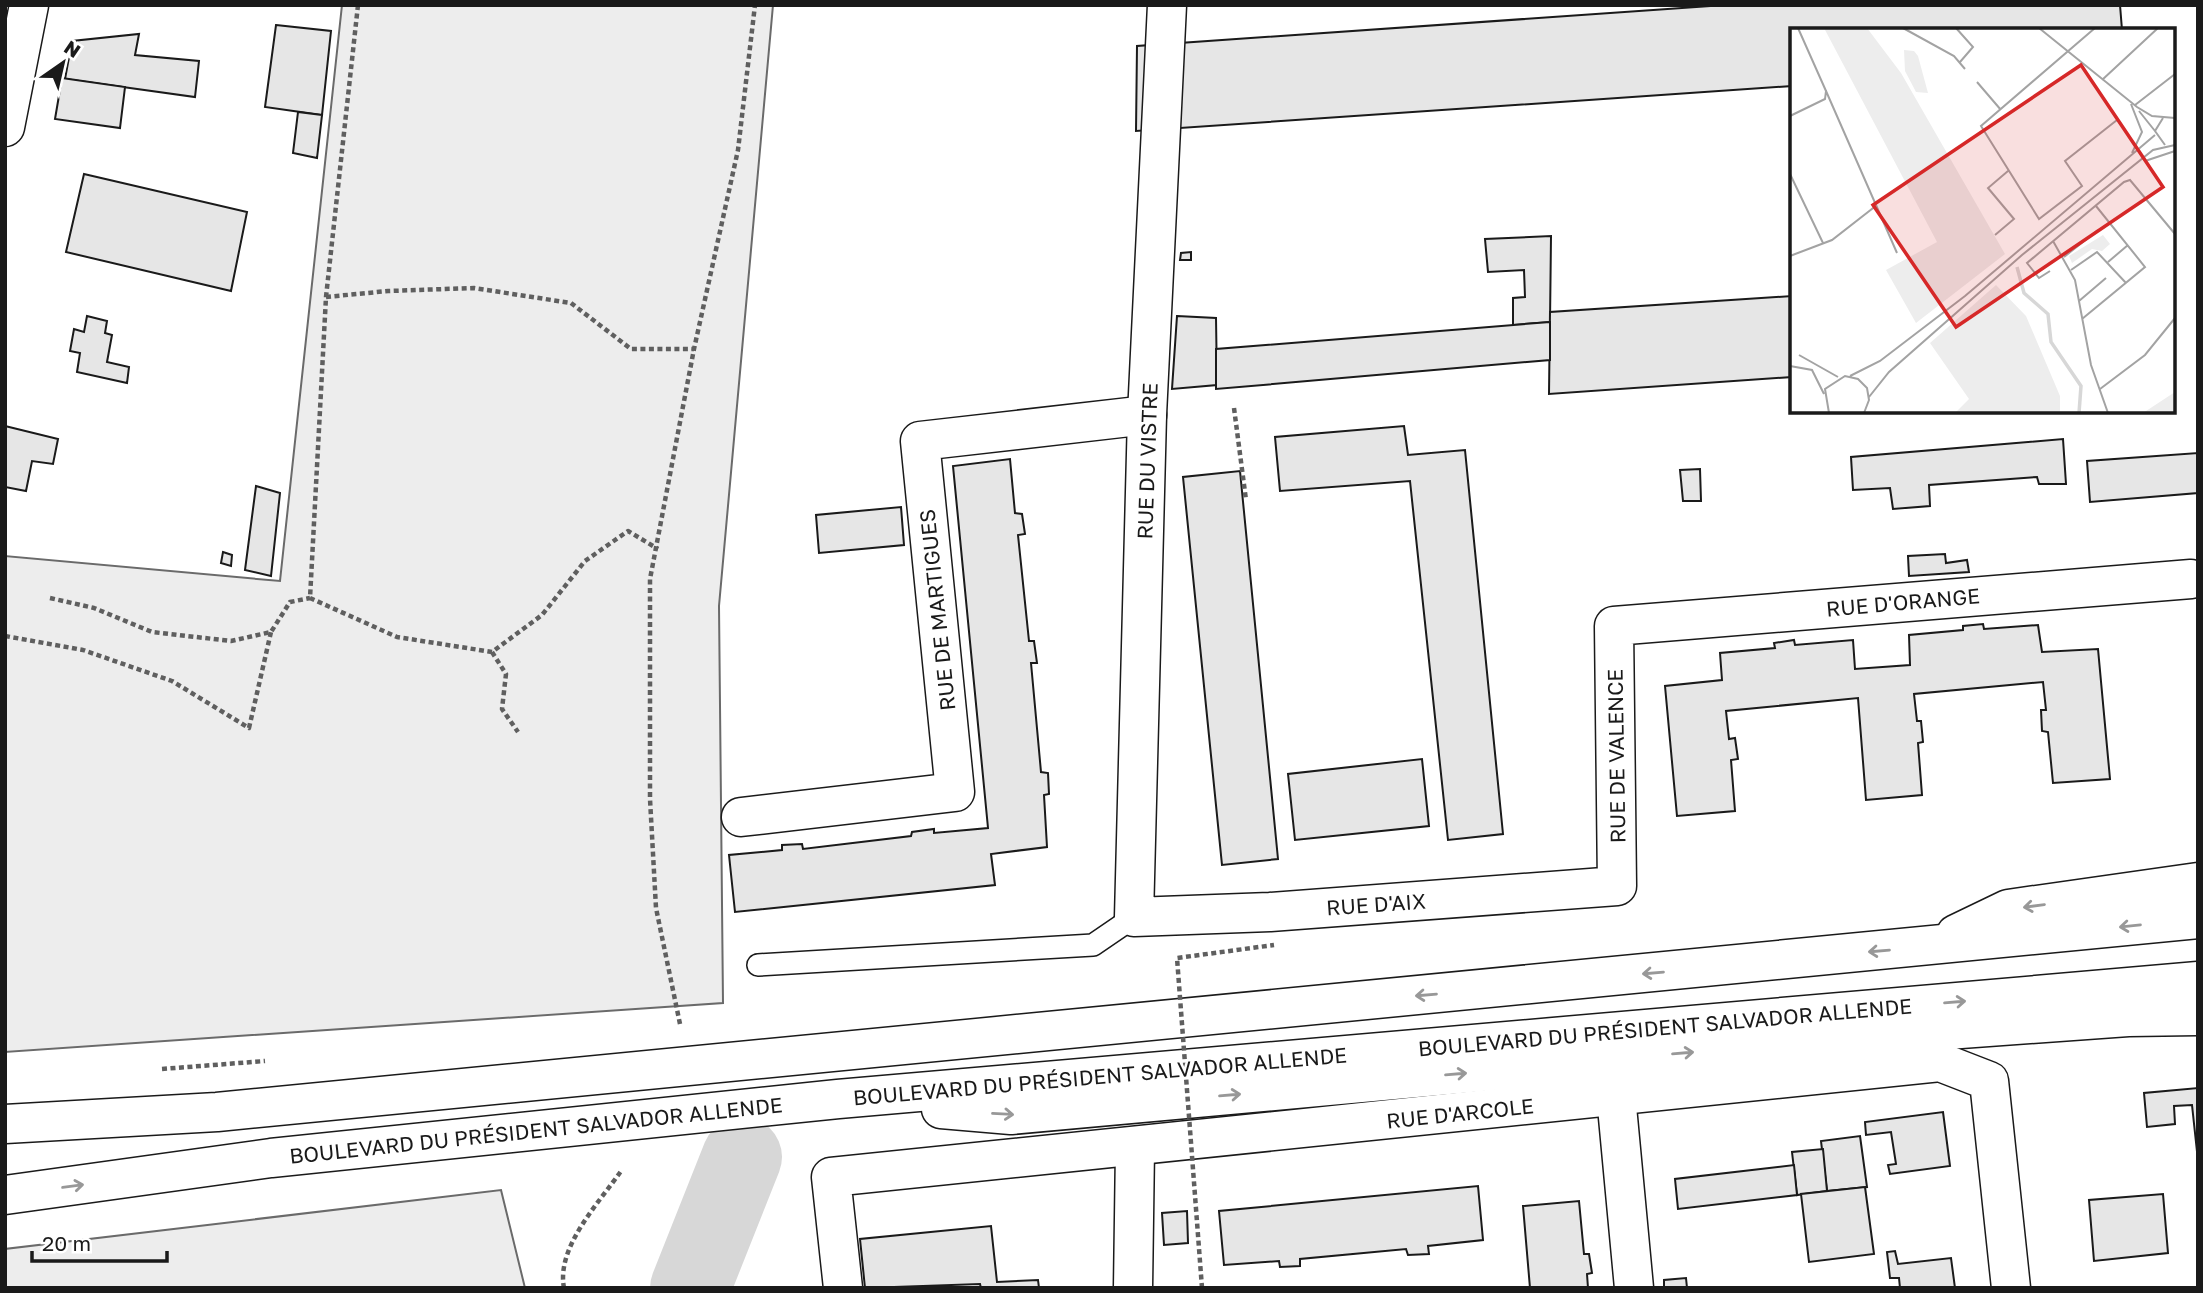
<svg xmlns="http://www.w3.org/2000/svg" width="2203" height="1293" font-family="'Golos Text',sans-serif">
	<rect width="100%" height="100%" fill="#fff"/>
	<g fill="#ededed" stroke="#6a6a6a" stroke-width="2">
		<polygon points="342,5 773,5 719,606 723,1003 5,1052 5,556 280,581"/>
		<polygon points="501,1190 525,1288 5,1288 5,1249"/>
	</g>
	<g fill="none" stroke-linecap="round" stroke-linejoin="round">
		<polyline stroke="#d7d7d7" stroke-width="80" points="690,1288 742,1157"/>
	</g>
	<g fill="#e6e6e6" stroke="#1a1a1a" stroke-width="2">
		<polygon points="1725,5 2120,5 2122,30 1792,30 1792,86 1136,131 1137,46"/>
		<polygon points="276,25 331,31 322,115 265,107"/>
		<polygon points="139,34 135,55 199,61 195,97 65,79 72,41"/>
		<polygon points="62,78 125,87 120,128 55,119"/>
		<polygon points="298,112 322,115 317,158 293,153"/>
		<polygon points="84,174 247,212 231,291 66,252"/>
		<polygon points="1551,236 1550,322 1513,325 1513,298 1525,297 1524,270 1488,272 1485,239"/>
		<polygon points="1191,252 1191,260 1180,260 1181,253"/>
		<polygon points="1792,296 1792,377 1549,394 1550,312"/>
		<polygon points="87,316 107,321 105,333 112,335 107,362 129,367 127,383 77,372 80,353 70,351 74,329 84,332"/>
		<polygon points="1177,316 1216,318 1217,385 1172,389"/>
		<polygon points="1550,322 1550,360 1216,389 1216,349"/>
		<polygon points="5,426 58,439 53,464 32,461 26,491 5,487"/>
		<polygon points="1404,426 1408,455 1465,450 1503,834 1448,840 1410,481 1280,491 1275,437"/>
		<polygon points="2063,439 2066,484 2039,484 2037,477 1929,485 1930,506 1893,509 1890,488 1853,490 1851,457"/>
		<polygon points="2198,453 2198,493 2090,502 2087,461"/>
		<polygon points="1010,459 1015,513 1022,514 1025,534 1018,535 1029,641 1034,641 1037,663 1031,663 1041,772 1048,773 1049,794 1044,795 1047,847 991,854 995,885 735,912 729,855 782,850 782,845 802,844 803,849 911,836 912,832 934,829 934,833 988,828 953,466"/>
		<polygon points="1700,469 1701,501 1683,501 1680,470"/>
		<polygon points="1240,471 1278,859 1222,865 1183,477"/>
		<polygon points="256,486 280,493 271,576 245,570"/>
		<polygon points="901,507 904,545 819,553 816,515"/>
		<polygon points="223,552 232,555 231,566 221,563"/>
		<polygon points="1945,554 1946,563 1967,560 1969,572 1909,576 1908,556"/>
		<polygon points="1983,624 1984,629 2038,625 2042,652 2098,649 2110,779 2053,783 2048,732 2042,731 2041,710 2046,710 2043,682 1914,694 1917,721 1921,721 1923,742 1918,743 1922,795 1866,800 1858,698 1726,711 1729,739 1735,738 1738,759 1731,760 1735,811 1677,816 1665,686 1722,680 1720,653 1775,648 1774,643 1794,640 1795,645 1853,640 1855,669 1910,665 1909,635 1963,630 1963,626"/>
		<polygon points="1422,759 1429,826 1295,840 1288,774"/>
		<polygon points="2198,1088 2198,1161 2192,1105 2174,1106 2175,1124 2147,1127 2144,1093"/>
		<polygon points="1943,1112 1950,1166 1890,1174 1888,1165 1896,1164 1891,1132 1866,1135 1865,1122"/>
		<polygon points="1860,1136 1867,1187 1827,1191 1821,1141"/>
		<polygon points="1823,1149 1827,1191 1797,1195 1792,1152"/>
		<polygon points="1794,1165 1797,1195 1678,1209 1675,1179"/>
		<polygon points="1478,1186 1483,1240 1428,1246 1429,1254 1408,1255 1406,1249 1300,1259 1300,1266 1280,1267 1279,1261 1224,1265 1219,1211"/>
		<polygon points="1865,1187 1874,1254 1809,1262 1801,1194"/>
		<polygon points="2163,1194 2168,1253 2094,1261 2089,1200"/>
		<polygon points="1579,1201 1584,1254 1589,1254 1592,1273 1587,1274 1588,1288 1530,1288 1523,1206"/>
		<polygon points="1187,1211 1188,1243 1164,1245 1162,1213"/>
		<polygon points="991,1226 997,1282 1038,1280 1039,1288 981,1288 980,1284 865,1288 860,1239"/>
		<polygon points="1895,1251 1898,1264 1951,1258 1955,1288 1900,1288 1899,1278 1890,1278 1887,1252"/>
		<polygon points="1686,1278 1687,1288 1664,1288 1664,1280"/>
	</g>
	<g fill="none" stroke-linecap="round" stroke-linejoin="round">
		<defs>
			<polyline id="lane" points="758,965 1093,945 1134,917"/>
			<g id="street">
				<polyline points="1167,5 1147,415 1134,917 1270,912 1617,886 1614,626 2191,579"/>
				<polyline points="5,127 29,5"/>
				<polyline points="741,817 955,792 920,441 1147,415"/>
				<polyline points="1616,1096 1634,1288"/>
				<polyline points="843,1288 831,1177 1940,1062 1989,1081 2011,1288"/>
				<polyline points="1133,1288 1135,1148"/>
			</g>
			<g id="primary">
				<polyline points="1956,934 2008,909 2198,882"/>
				<polyline points="941,1109 1011,1115 1919,1032 2128,1017 2198,1016"/>
				<polyline points="5,1124 217,1112 2198,919"/>
				<polyline points="5,1195 271,1158 838,1099 2198,981"/>
			</g>
		</defs>
		<use href="#lane" stroke="#1a1a1a" stroke-width="24"/>
		<use href="#street" stroke="#1a1a1a" stroke-width="41"/>
		<use href="#primary" stroke="#1a1a1a" stroke-width="41"/>
		<g stroke="#5f5f5f" stroke-width="4.5" stroke-dasharray="5 3.5" stroke-linecap="butt">
			<polyline points="358,5 326,297 310,598 397,637 492,652 542,615 585,561 628,531 658,549"/>
			<polyline points="326,297 388,291 474,288 571,303 631,349 694,349"/>
			<polyline points="1234,408 1246,500"/>
			<polyline points="50,598 94,608 152,632 231,641 271,632 290,602 310,598"/>
			<polyline points="5,636 83,650 172,681 249,728 271,632"/>
			<polyline points="492,652 506,674 502,709 518,732"/>
			<polyline points="680,1024 656,908 650,799 650,579 694,349 738,150 755,5"/>
			<polyline points="162,1069 265,1061"/>
			<path d="M 564,1288 C 556,1247 599,1203 621,1171"/>
		</g>
		<use href="#lane" stroke="#fff" stroke-width="21"/>
		<use href="#street" stroke="#fff" stroke-width="38"/>
		<use href="#primary" stroke="#fff" stroke-width="38"/>
		<polyline stroke="#5f5f5f" stroke-width="4.5" stroke-dasharray="5 3.5" stroke-linecap="butt" points="1202,1288 1177,958 1274,945"/>
	</g>
	<defs><path id="oneway-shaft" d="M-6 0H5M1.5-3L5.5 0L1.5 3" fill="none" stroke-width="1.6" stroke-linecap="round" stroke-linejoin="round" transform="scale(1.75)"/></defs>
	<g stroke="#989898">
		<use href="#oneway-shaft" transform="translate(2034 906) rotate(172)"/>
		<use href="#oneway-shaft" transform="translate(2130 926) rotate(174)"/>
		<use href="#oneway-shaft" transform="translate(1879 951) rotate(175)"/>
		<use href="#oneway-shaft" transform="translate(1653 973) rotate(175)"/>
		<use href="#oneway-shaft" transform="translate(1426 995) rotate(175)"/>
		<use href="#oneway-shaft" transform="translate(1955 1002) rotate(-5)"/>
		<use href="#oneway-shaft" transform="translate(1683 1053) rotate(-5)"/>
		<use href="#oneway-shaft" transform="translate(1456 1074) rotate(-5)"/>
		<use href="#oneway-shaft" transform="translate(1230 1095) rotate(-5)"/>
		<use href="#oneway-shaft" transform="translate(1003 1114) rotate(3)"/>
		<use href="#oneway-shaft" transform="translate(73 1186) rotate(-8)"/>
	</g>
	<g text-anchor="middle" dominant-baseline="central" stroke-width="5" stroke-linejoin="round" paint-order="stroke">
		<g font-size="21" fill="#1a1a1a" stroke="#fff">
			<text transform="translate(1147 461) rotate(-88)">RUE DU VISTRE</text>
			<text transform="translate(1903 602) rotate(-5)">RUE D'ORANGE</text>
			<text transform="translate(937 610) rotate(-96)">RUE DE MARTIGUES</text>
			<text transform="translate(1616 756) rotate(-91)">RUE DE VALENCE</text>
			<text transform="translate(1376 904) rotate(-4)">RUE D'AIX</text>
			<text transform="translate(1665 1027) rotate(-5)">BOULEVARD DU PRÉSIDENT SALVADOR ALLENDE</text>
			<text transform="translate(1100 1076) rotate(-5)">BOULEVARD DU PRÉSIDENT SALVADOR ALLENDE</text>
			<text transform="translate(1460 1113) rotate(-6)">RUE D'ARCOLE</text>
			<text transform="translate(536 1130) rotate(-6)">BOULEVARD DU PRÉSIDENT SALVADOR ALLENDE</text>
		</g>
	</g>
	<g transform="translate(1790 28)">
		<rect width="385" height="385" fill="#fff"/>
		<path d="M 34,0 L 77,0 L 111,45 L 215,226 L 126,295 L 96,242 L 147,214 ZM 114,22 L 124,23 L 128,28 L 138,65 L 126,64 L 115,43 ZM 313,207 L 320,216 L 312,223 L 302,221 L 282,235 L 279,228 ZM 206,257 L 236,288 L 270,368 L 270,385 L 165,385 L 179,371 L 140,315 ZM 385,364 L 385,385 L 353,385 Z" fill="#ededed"/>
		<path fill="none" stroke="#d7d7d7" stroke-width="3.5" d="M 227,239 L 234,265 L 258,286 L 261,314 L 291,358 L 289,385"/>
		<path fill="none" stroke="#a3a3a3" stroke-width="2" d="M 113,0 L 164,28 L 175,41M 166,0 L 183,19 L 170,34M 249,0 L 347,79 L 362,88 L 385,90M 305,0 L 191,98 L 249,191 L 292,158 L 275,133 L 327,92M 312,52 L 368,0M 187,54 L 211,82M 36,63 L 107,225M 341,76 L 352,104 L 342,125M 345,77 L 385,46M 349,83 L 365,103M 0,88 L 35,71 L 36,63 L 8,0M 373,90 L 365,103 L 375,117M 355,133 L 385,123M 0,146 L 33,215M 205,207 L 224,191 L 198,160 L 218,143M 263,213 L 285,252 L 301,337 L 318,385M 0,228 L 42,212 L 87,177M 274,229 L 308,202M 318,234 L 338,217M 281,242 L 307,224 L 336,255M 260,243 L 249,250 L 237,235 L 334,154 L 340,152 L 385,206M 289,273 L 316,250M 292,291 L 355,239 L 306,178M 9,327 L 48,349M 0,338 L 22,342 L 34,366M 60,348 L 90,333 L 175,268 L 365,107M 310,361 L 355,327 L 385,290M 79,369 L 99,344 L 232,227 L 363,122 L 385,117M 39,385 L 35,361 L 55,348 L 68,351 L 77,360 L 79,372 L 74,385"/>
		<path fill="#d62828" fill-opacity="0.15" stroke="#d62828" stroke-width="3.5" d="M 291,37 L 373,159 L 166,299 L 83,177 Z"/>
		<rect width="385" height="385" fill="none" stroke="#1a1a1a" stroke-width="3.5"/>
	</g>
	<rect width="2203" height="1293" fill="none" stroke="#1a1a1a" stroke-width="14"/>
	<g transform="translate(63 63) rotate(34)" stroke="#ffffff" stroke-width="5" paint-order="stroke">
	<path d="M0-5L12 26L0 18L-12 26Z" fill="#1a1a1a"/>
	<text y="-10" font-size="19" font-weight="bold" text-anchor="middle" fill="#1a1a1a">N</text>
	</g>
	<path d="M32 1251v10h135v-10" fill="none" stroke="#1a1a1a" stroke-width="3.5"/>
	<text x="42" y="1251" font-size="21" fill="#1a1a1a" stroke="#ffffff" stroke-width="5" paint-order="stroke">20 m</text>
</svg>
